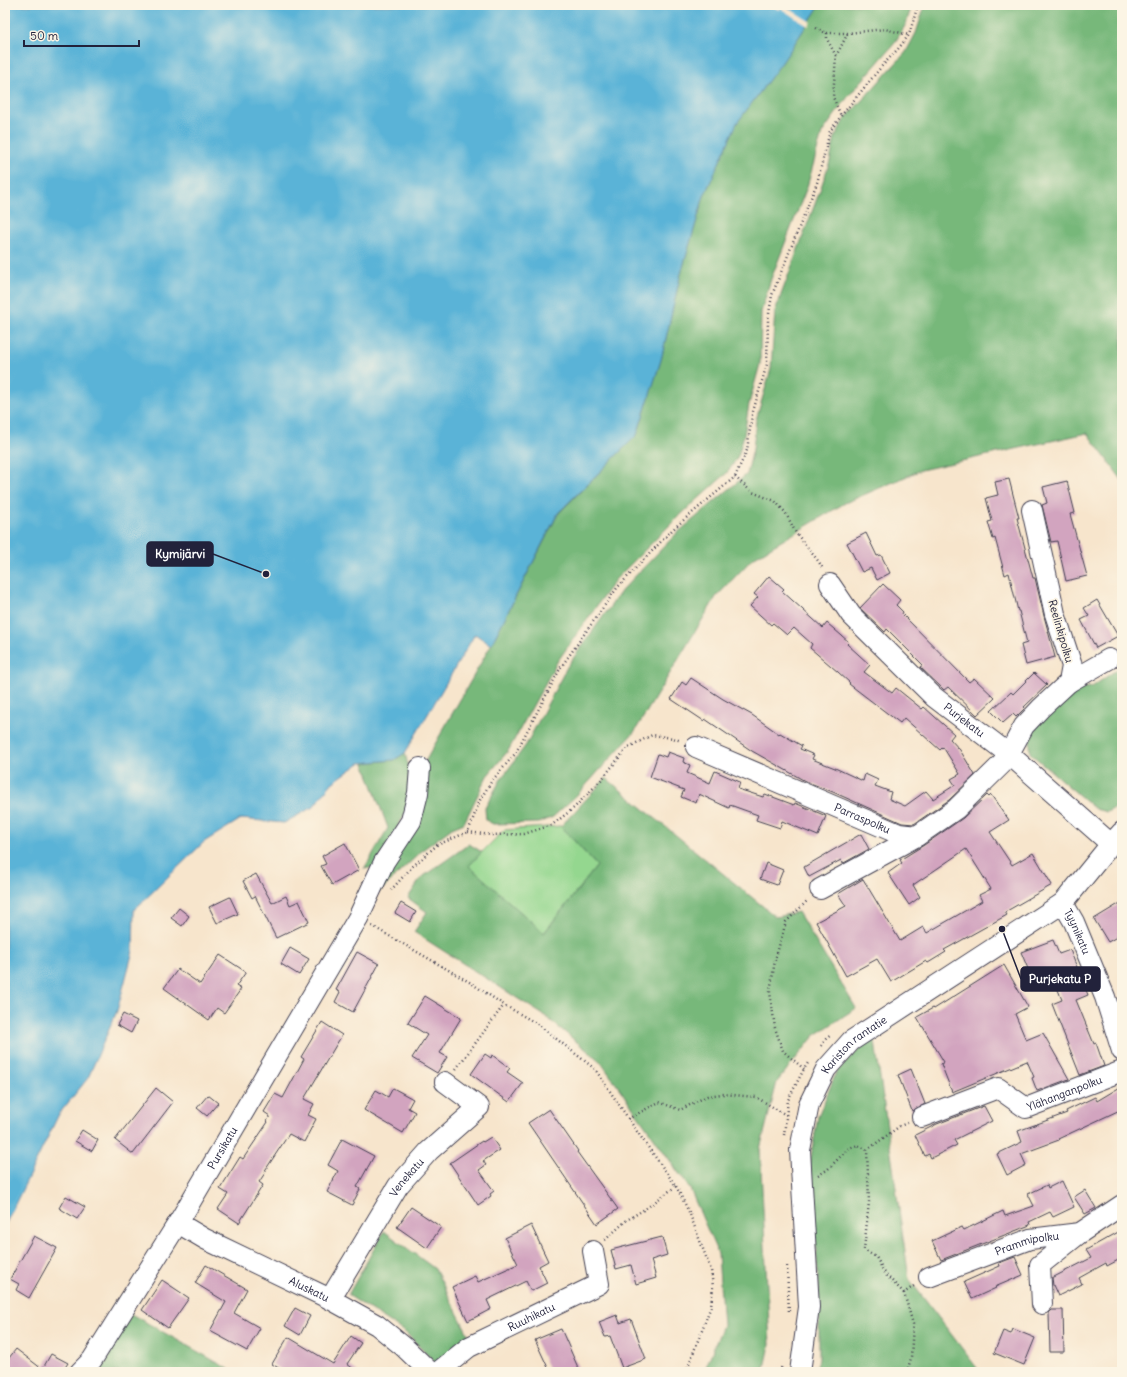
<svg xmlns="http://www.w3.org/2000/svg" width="1127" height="1377" font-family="Delius,sans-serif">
	<rect width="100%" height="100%" fill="#fcf5e5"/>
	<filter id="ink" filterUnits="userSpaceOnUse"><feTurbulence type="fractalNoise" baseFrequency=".025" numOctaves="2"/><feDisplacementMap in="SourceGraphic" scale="8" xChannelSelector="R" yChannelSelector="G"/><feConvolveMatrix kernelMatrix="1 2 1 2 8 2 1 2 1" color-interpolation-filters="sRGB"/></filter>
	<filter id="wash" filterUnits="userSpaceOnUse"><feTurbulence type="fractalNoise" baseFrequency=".012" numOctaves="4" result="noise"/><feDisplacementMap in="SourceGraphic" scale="16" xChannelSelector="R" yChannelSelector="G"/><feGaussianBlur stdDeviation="0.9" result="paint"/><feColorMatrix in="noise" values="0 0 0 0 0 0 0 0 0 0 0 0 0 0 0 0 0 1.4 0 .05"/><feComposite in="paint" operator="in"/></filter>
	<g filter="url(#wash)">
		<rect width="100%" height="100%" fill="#f7e5cc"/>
		<polygon fill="#94d78f" stroke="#5b7c65" points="561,826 597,866 544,933 468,866 504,830"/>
		<g fill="#77b87a" stroke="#4c6d5a">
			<polygon points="820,5 912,5 906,24 894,44 847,98 822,133 807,187 771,279 761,312 760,364 749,404 744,435 738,456 728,472 676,519 615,580 557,662 508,751 487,776 464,823 452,828 425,848 378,893 378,886 422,806 426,760 491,645 558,514 637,435 661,360 680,277 704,196 737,123 783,61"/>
			<polygon points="925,5 1122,5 1122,480 1087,433 921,470 845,503 753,558 716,597 635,731 578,794 553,817 539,823 493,824 486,820 485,808 501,779 526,745 567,667 622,590 676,534 747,474 753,449 756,420 771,369 775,311 819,193 830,161 835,137 844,120 906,52 916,33"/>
			<polygon points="1122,663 1122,804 1107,812 1095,809 1030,753 1030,735 1049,709 1075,689 1092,687 1116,670"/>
			<polygon points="405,753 410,773 410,805 375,867 364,869 388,828 364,763 394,760"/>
			<polygon points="606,778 776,917 798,912 856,1008 814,1036 777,1082 760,1149 770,1345 764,1372 704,1372 723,1325 718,1254 690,1189 600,1061 545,1016 414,932 427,912 408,898 421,878 469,844 482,852 469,866 544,933 597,866 561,826"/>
			<polygon points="874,1035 909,1279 980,1372 815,1372 819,1359 819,1290 810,1163 818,1116 837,1071"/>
			<polygon points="384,1231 435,1269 469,1336 436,1364 406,1333 348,1295"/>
			<polygon points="131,1314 234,1372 100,1372"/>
		</g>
		<polygon fill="#5ab3d7" stroke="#3e6a89" points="5,5 820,5 783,61 737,123 704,196 680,277 661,360 637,435 558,513 491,645 475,634 405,753 394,760 360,763 332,783 313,807 284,823 241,819 204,842 134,910 133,951 117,1011 88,1078 59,1114 5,1225"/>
		<polygon fill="#f7e5cc" points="771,5 783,5 811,22 808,26 780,8 779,10"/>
		<g id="blocks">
			<g fill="#d2a4bf">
				<polygon points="1009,479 1019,518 1017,518 1033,578 1035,578 1044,616 1055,657 1026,665 1021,645 1027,643 1019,611 1018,611 1009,573 1005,575 995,538 993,539 988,522 992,521 986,498 998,495 995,482"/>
				<polygon points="1067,481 1075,513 1070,514 1087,576 1066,581 1057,541 1051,542 1042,505 1047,503 1043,487"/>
				<polygon points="866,533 877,556 881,555 890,573 877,580 871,568 862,572 847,543"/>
				<polygon points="769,576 784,589 782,591 823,628 827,623 849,642 847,644 870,665 864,672 892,693 896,688 922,709 924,707 954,734 950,739 960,750 975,775 949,800 914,824 902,823 833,792 805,781 752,751 705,719 704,721 671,699 682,682 686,685 691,678 723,699 752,715 779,734 780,733 802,746 800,749 814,755 812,759 835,768 863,781 865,774 878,780 875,786 891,792 889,799 905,806 926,791 933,799 955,785 951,779 960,774 943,747 940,750 904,718 900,723 849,684 850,683 838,672 810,648 812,644 794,628 787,635 773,623 771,625 750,606 758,597 754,594"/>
				<polygon points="883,584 900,600 896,605 903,612 902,614 969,682 974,678 995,698 977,715 948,687 944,690 942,688 920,667 923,665 887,629 885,632 860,608"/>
				<polygon points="1097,600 1118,636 1096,648 1081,620 1089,616 1084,608"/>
				<polygon points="1034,673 1047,685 1024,707 1025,708 1016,717 1013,714 1003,723 991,711 1011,692 1013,694"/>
				<polygon points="668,752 684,758 683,762 690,765 687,773 710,783 715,771 740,782 738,789 763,797 765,794 794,805 795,803 826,816 818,836 782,821 780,828 756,820 758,815 730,805 729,808 699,794 696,803 681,797 684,790 650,777 658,754 666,757"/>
				<polygon points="987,795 989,797 991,795 1009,820 990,832 1012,865 1033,853 1052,885 1005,912 1007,915 944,950 946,952 928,963 926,961 891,982 877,959 846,976 816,922 846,906 838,894 863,879 900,941 923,927 927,933 932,930 982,901 979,895 991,889 966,849 913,885 920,897 909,905 888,873 902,863 900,860 924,845 963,818"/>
				<polygon points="861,834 869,849 842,864 841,860 809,877 804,867"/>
				<polygon points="345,843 359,870 332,885 321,866 326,864 322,856"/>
				<polygon points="766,863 783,870 777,885 760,879"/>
				<polygon points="256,874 272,903 286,896 290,905 299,901 309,922 276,938 255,896 252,898 243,881"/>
				<polygon points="230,897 238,914 217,923 209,907"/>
				<polygon points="1122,902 1122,934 1108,942 1094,919"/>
				<polygon points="401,903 416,912 410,922 395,913"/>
				<polygon points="179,908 189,916 182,926 171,918"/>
				<polygon points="1053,940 1059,954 1070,950 1088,995 1076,1000 1094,1044 1096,1043 1104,1066 1080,1075 1052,1004 1062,1000 1050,969 1031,976 1021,952"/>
				<polygon points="290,948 309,959 299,975 281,964"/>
				<polygon points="357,952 379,964 353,1012 335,1002 340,992 336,990"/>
				<polygon points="220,955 246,972 236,986 241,989 224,1013 217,1008 209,1020 164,988 178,969 200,984"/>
				<polygon points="1004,965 1028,1007 1015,1014 1026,1040 1043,1033 1069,1079 1037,1091 1032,1078 1034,1077 1027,1061 952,1092 941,1064 944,1062 917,1017 933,1008 934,1009"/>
				<polygon points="425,996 461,1018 440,1053 447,1057 437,1073 412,1058 427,1035 408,1023"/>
				<polygon points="123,1014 137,1021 131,1033 117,1025"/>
				<polygon points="322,1022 342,1035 304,1099 314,1104 308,1115 316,1119 304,1142 289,1134 264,1172 265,1173 259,1182 263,1185 239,1223 218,1209 228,1194 220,1189 240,1157 243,1159 268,1122 267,1121 270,1116 264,1112 275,1094 283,1098 304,1059 301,1057"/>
				<polygon points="485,1054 491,1058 492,1055 510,1068 507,1072 523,1083 509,1102 471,1074"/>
				<polygon points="911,1069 925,1104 912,1111 898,1075"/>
				<polygon points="1122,1086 1122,1109 1058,1139 1059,1140 1021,1154 1026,1165 1007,1175 997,1154 1022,1142 1018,1131 1067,1113 1066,1111 1095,1097 1097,1101"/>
				<polygon points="156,1088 173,1102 133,1154 115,1140"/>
				<polygon points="393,1088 413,1099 408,1108 415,1112 403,1133 364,1110 376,1090 388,1097"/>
				<polygon points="208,1095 218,1103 207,1116 197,1108"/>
				<polygon points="984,1106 992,1121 954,1140 957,1145 931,1158 929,1154 925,1156 915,1135 937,1124"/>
				<polygon points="549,1109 578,1151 577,1152 618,1209 597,1224 528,1123"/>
				<polygon points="82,1130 98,1140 92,1151 75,1141"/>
				<polygon points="491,1137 500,1150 483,1161 486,1165 479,1170 494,1191 490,1194 491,1196 478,1205 450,1163 482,1141 483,1142"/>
				<polygon points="342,1139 374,1156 357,1187 360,1189 352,1205 327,1192 338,1171 328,1165"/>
				<polygon points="1062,1181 1074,1207 1053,1217 1050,1212 1029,1222 1030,1225 941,1260 932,1241 962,1227 964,1230 1003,1211 1005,1216 1034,1206 1028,1194 1047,1185 1048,1188"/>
				<polygon points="1085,1190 1096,1208 1085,1214 1074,1197"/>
				<polygon points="66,1196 85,1207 77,1219 59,1208"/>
				<polygon points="411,1207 441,1227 427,1248 397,1227"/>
				<polygon points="531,1225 548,1261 539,1266 547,1283 531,1291 526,1281 487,1300 491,1309 468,1321 452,1287 475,1276 478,1282 518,1264 505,1238"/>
				<polygon points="1122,1230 1122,1258 1107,1266 1106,1263 1079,1278 1082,1284 1058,1296 1053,1285 1052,1278 1091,1258 1086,1250"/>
				<polygon points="34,1236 57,1248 29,1298 16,1290 19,1284 10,1279"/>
				<polygon points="662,1237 667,1255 651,1260 656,1278 636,1284 631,1265 616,1269 611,1250"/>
				<polygon points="1015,1257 1023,1275 995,1287 996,1288 972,1299 964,1282 1000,1266 999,1263"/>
				<polygon points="206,1265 247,1289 234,1313 260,1328 247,1351 210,1331 226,1302 195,1283"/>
				<polygon points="162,1280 189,1298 168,1328 142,1310"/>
				<polygon points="295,1308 310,1316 300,1335 285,1326"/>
				<polygon points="1052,1310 1063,1310 1064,1352 1050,1352 1049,1313"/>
				<polygon points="617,1315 620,1323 631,1319 646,1359 622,1368 610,1336 605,1337 599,1322"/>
				<polygon points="561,1329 580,1372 550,1372 535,1340"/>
				<polygon points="1013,1329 1035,1338 1024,1365 994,1353 1003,1331 1011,1334"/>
				<polygon points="351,1336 361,1343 347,1364 358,1372 285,1372 272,1364 288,1337 333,1364"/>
				<polygon points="16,1349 46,1372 5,1372 5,1363"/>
				<polygon points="51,1354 68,1363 62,1372 51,1372 43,1368"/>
			</g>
		</g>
	</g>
	<g filter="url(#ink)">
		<use href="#blocks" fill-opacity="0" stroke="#423f51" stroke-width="1"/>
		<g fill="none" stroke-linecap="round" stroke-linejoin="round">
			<defs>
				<g id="minor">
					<path id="s1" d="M 830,584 L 851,615 L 934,697 L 1010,755 L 1111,844"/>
					<polyline points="1069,682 1109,659"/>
					<path id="s2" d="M 696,747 L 899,834 L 917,836 L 956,809 L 1005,761 L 1024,726 L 1041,708 L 1069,682 L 1072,666 L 1055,614 L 1032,510"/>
					<polyline points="820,889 917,836"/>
					<path id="s3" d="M 1063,903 L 1074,922 L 1105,997 L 1122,1051"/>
					<path id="s4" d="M 922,1117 L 998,1088 L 1026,1108 L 1122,1071"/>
					<path id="s5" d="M 178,1223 L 205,1239 L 330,1299 L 377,1325 L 404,1347 L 430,1372"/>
					<path id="s6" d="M 929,1277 L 1030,1239 L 1080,1233 L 1122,1205"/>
					<path id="s7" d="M 330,1299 L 398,1186 L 429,1151 L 479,1107 L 445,1082"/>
					<polyline points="1042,1304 1040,1265 1080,1233"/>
					<path id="s8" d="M 80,1372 L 92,1360 L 178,1223 L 358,918 L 384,862 L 411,821 L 418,793 L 420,768"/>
					<path id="s9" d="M 438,1372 L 469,1347 L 599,1284 L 593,1251"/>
					<path id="s10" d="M 800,1372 L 809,1307 L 800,1150 L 809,1104 L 826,1069 L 851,1041 L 1063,903 L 1111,844 L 1122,832"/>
				</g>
			</defs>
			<use href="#minor" stroke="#423f51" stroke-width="22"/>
			<g stroke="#423f51" stroke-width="2.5" stroke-dasharray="1 3" stroke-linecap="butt">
				<polyline points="816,28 824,32 827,33 848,33 885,29 909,35"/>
				<polyline points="827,33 827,39 836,56 833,97 841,116"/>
				<polyline points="836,56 848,33"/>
				<polyline points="735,477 752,492 775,501 785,512 796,533 819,562 823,569"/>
				<polyline points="468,832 491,835 524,834 552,825 574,808 602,779 627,748 652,735 673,738 681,741"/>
				<polyline points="391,890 412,867 437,845 468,832 480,800 491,782 515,754 561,667 617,588 673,529 735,477 747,450 752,415 767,364 768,320 772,295 817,183 830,131 841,116 882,66 898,49 909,35 918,5"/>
				<polyline points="372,926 471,983 504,1005 536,1023 595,1069 636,1130 676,1186 689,1212 711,1270 713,1287 711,1306 686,1372"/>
				<polyline points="821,1046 826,1039 831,1035"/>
				<polyline points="456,1069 504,1005"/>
				<polyline points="804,1069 783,1051 775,1028 770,992 775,960 786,922 808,900"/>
				<polyline points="628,1119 659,1102 680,1110 707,1096 722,1094 756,1097 786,1115"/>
				<polyline points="784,1135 788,1100 804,1069 808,1063"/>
				<polyline points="818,1175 827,1170 849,1148 858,1145 867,1150"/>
				<polyline points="605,1240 627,1220 648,1207 676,1186"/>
				<polyline points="787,1266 789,1313"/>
				<polyline points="904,1293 886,1275 876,1257 864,1250 869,1202 867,1150 900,1126 907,1123"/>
				<polyline points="780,1372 782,1365"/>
				<polyline points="907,1372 911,1358 913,1324 904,1293 914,1286"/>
			</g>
			<use href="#minor" stroke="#fff" stroke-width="20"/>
		</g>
	</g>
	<g text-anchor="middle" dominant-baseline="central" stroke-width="3.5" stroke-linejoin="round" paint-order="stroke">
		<g font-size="11" fill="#22223b" stroke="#fcf5e5">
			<text transform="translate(1061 631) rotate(74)">Reelinkipolku</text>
			<text stroke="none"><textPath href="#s1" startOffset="192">Purjekatu</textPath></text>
			<text stroke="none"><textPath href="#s2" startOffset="181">Parraspolku</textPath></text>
			<text stroke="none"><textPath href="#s3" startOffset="32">Tyynikatu</textPath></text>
			<text stroke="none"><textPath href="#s10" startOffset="346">Kariston rantatie</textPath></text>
			<text stroke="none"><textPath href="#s4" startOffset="157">Ylähanganpolku</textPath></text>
			<text stroke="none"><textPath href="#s8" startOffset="266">Pursikatu</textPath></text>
			<text stroke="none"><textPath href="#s7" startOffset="144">Venekatu</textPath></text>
			<text stroke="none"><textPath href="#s6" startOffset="104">Prammipolku</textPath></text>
			<text stroke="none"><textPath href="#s5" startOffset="147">Aluskatu</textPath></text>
			<text stroke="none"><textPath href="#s9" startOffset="109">Ruuhikatu</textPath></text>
		</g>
	</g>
	<path fill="none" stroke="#22223b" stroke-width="1.5" d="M266 574L213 554M1002 929L1021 979"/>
	<g fill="#22223b" stroke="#fcf5e5" stroke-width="1.5">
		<circle cx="266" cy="574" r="4"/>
		<circle cx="1002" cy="929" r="4"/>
	</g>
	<g fill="#22223b" stroke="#22223b" stroke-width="1.5">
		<rect x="147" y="542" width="66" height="24" rx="4"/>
		<rect x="1021" y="967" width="79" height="24" rx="4"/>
	</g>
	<g font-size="12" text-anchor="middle" font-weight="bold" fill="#fff">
		<text x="180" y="558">Kymijärvi</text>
		<text x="1060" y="983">Purjekatu P</text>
	</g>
	<rect width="1127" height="1377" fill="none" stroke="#fcf5e5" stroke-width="20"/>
	<path d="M24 40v6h115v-6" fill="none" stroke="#22223b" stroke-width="2"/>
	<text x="30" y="40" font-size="12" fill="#22223b" stroke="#fcf5e5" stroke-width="3" paint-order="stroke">50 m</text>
</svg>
